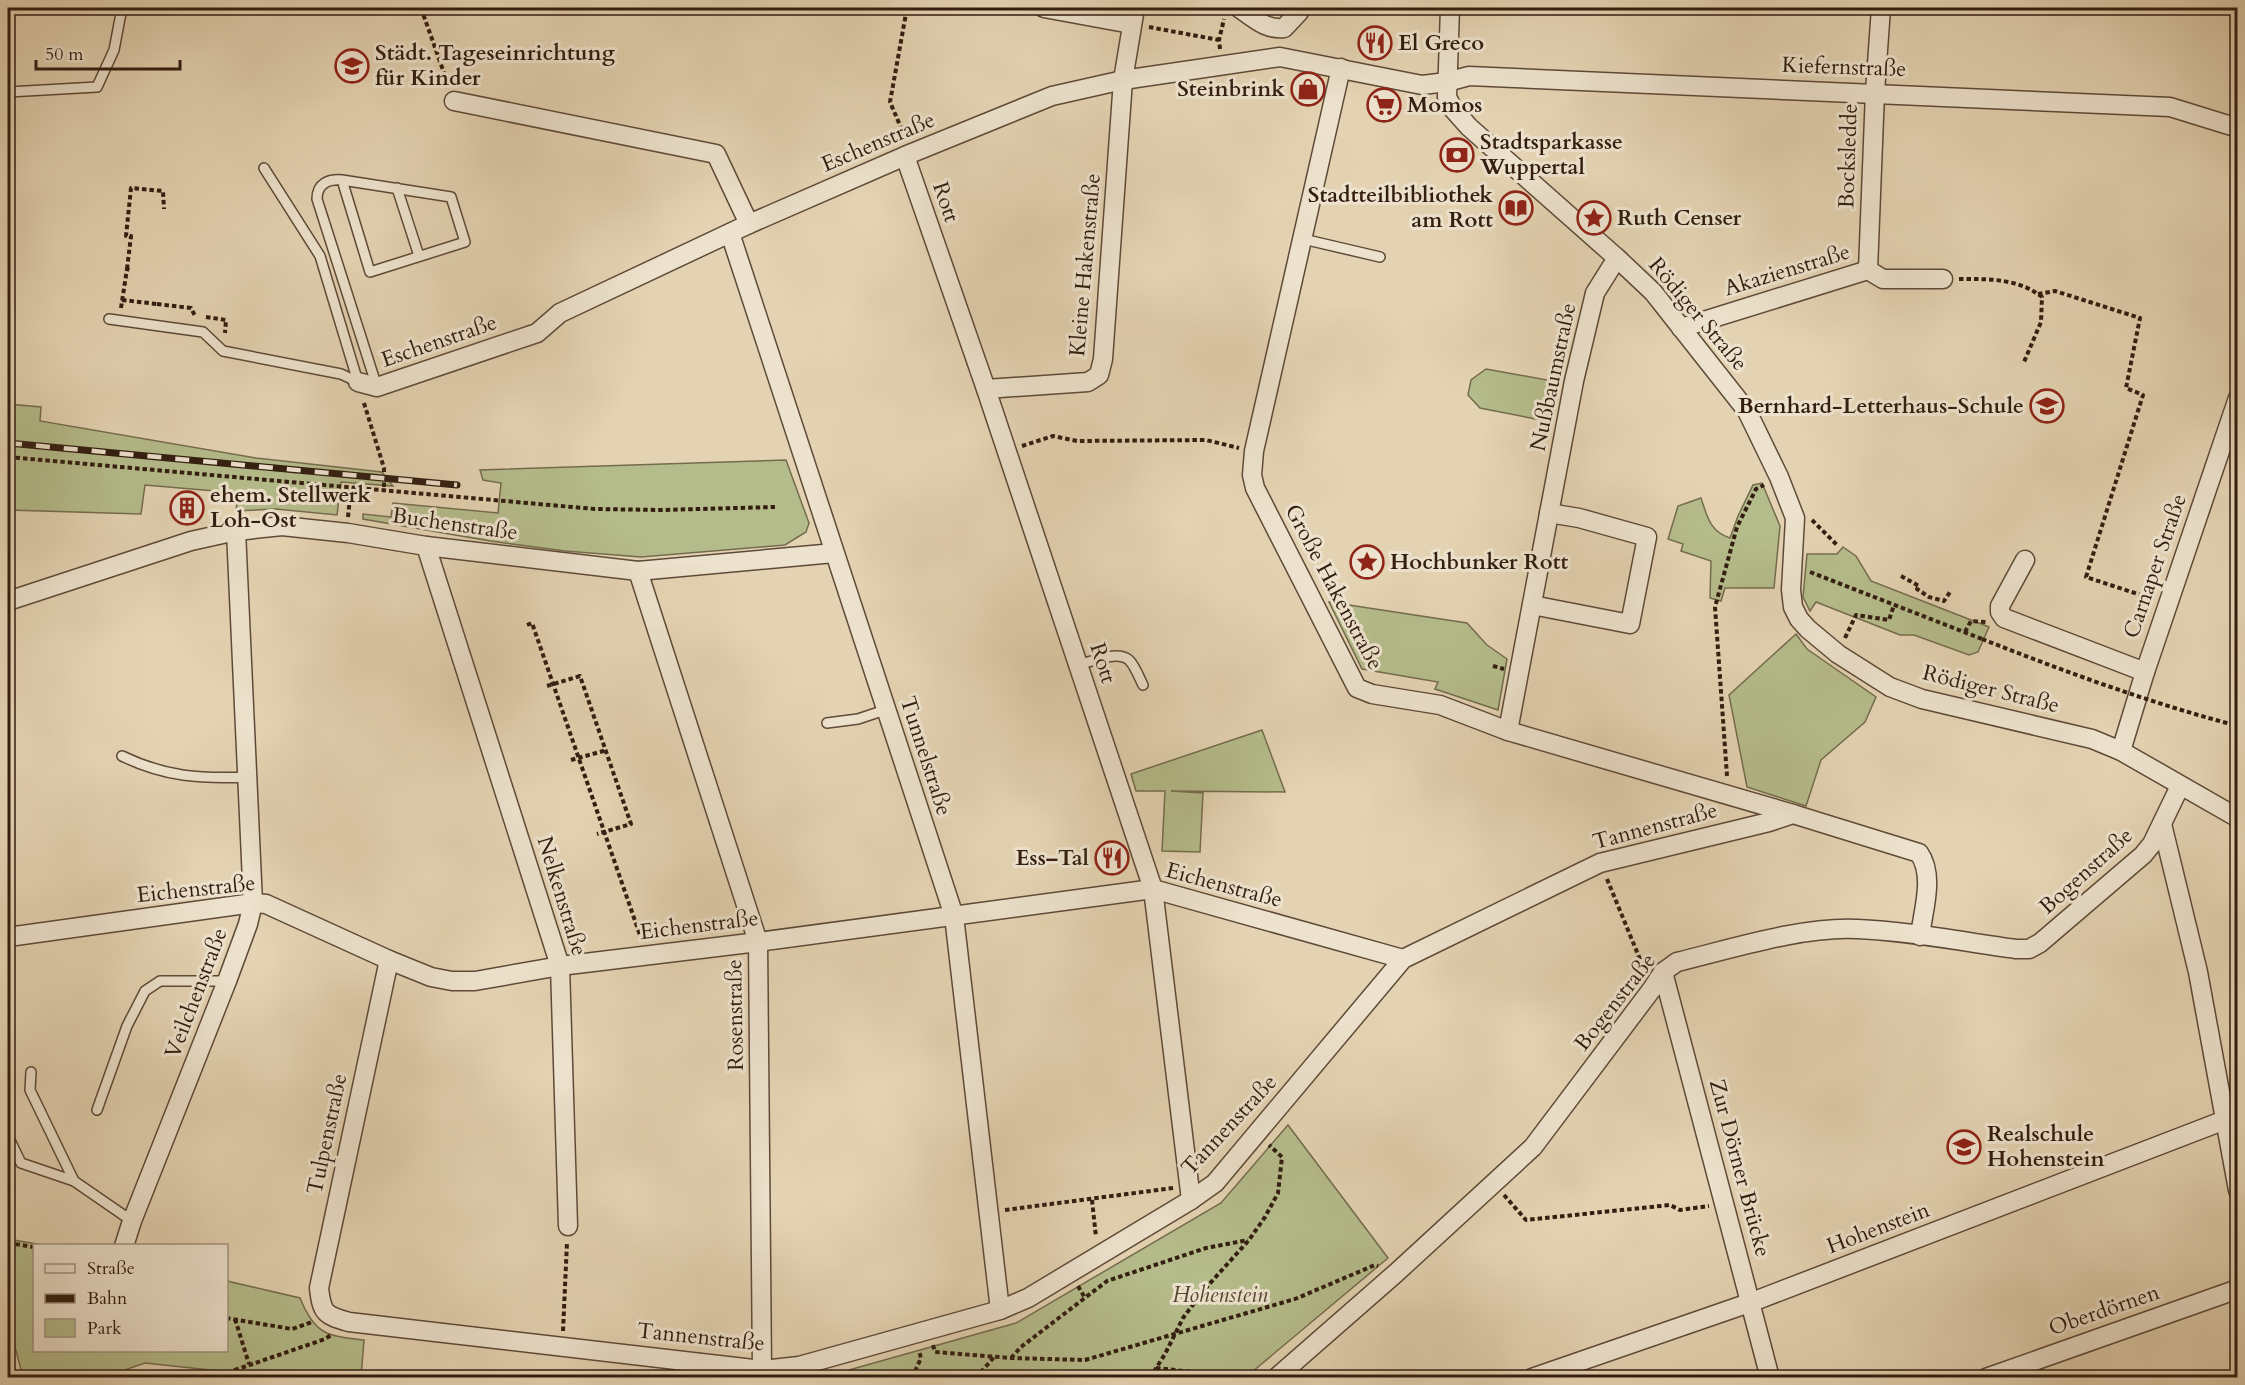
<svg xmlns="http://www.w3.org/2000/svg" width="2245" height="1385" font-family="Cardo,serif">
	<rect width="100%" height="100%" fill="#e4d3b2"/>
	<filter id="stains"><feTurbulence type="fractalNoise" baseFrequency=".00333" numOctaves="4"/><feColorMatrix values="0 0 0 0 .2 0 0 0 0 .09 0 0 0 0 .02 0 0 0 .5 -.17"/></filter>
	<radialGradient id="worn" r=".72"><stop offset=".6" stop-color="#630" stop-opacity="0"/><stop offset="1" stop-color="#630" stop-opacity=".3"/></radialGradient>
	<g fill="#b5bc8b" stroke="#746c4e" stroke-width="1.5">
		<polygon points="1486,369 1558,382 1551,422 1480,408 1468,395 1471,380"/>
		<polygon points="8,404 41,407 40,421 256,458 382,472 393,486 341,482 337,515 276,509 236,511 238,493 145,485 141,514 8,510"/>
		<polygon points="786,460 809,523 806,532 785,545 641,557 565,551 490,541 363,519 363,514 391,517 393,503 498,513 501,483 483,480 480,470"/>
		<path d="M 1762,483 L 1780,526 L 1774,588 L 1725,588 L 1721,601 L 1710,598 L 1711,561 L 1681,551 L 1683,544 L 1668,539 L 1678,506 L 1701,498 C 1707,516 1710,532 1730,538 L 1738,516 L 1753,485 Z"/>
		<polygon points="1843,547 1856,556 1871,581 1989,627 1978,652 1969,655 1914,635 1900,635 1816,602 1810,611 1803,597 1807,554 1837,554"/>
		<polygon points="1329,602 1467,623 1487,645 1507,659 1498,710 1435,689 1438,682 1362,669"/>
		<polygon points="1796,634 1807,649 1876,697 1865,722 1821,760 1806,806 1747,787 1729,695"/>
		<polygon points="1262,730 1285,792 1171,791 1203,793 1200,852 1162,851 1165,791 1136,791 1131,774"/>
		<polygon points="1288,1125 1388,1258 1246,1377 824,1377 1016,1323 1221,1203"/>
		<path d="M 8,1239 L 43,1245 L 34,1246 L 34,1350 L 226,1350 L 227,1281 L 300,1298 C 315,1335 327,1336 364,1340 L 361,1377 L 219,1377 L 219,1371 L 145,1363 L 110,1375 L 109,1377 L 23,1377 L 15,1347 L 8,1330 Z"/>
	</g>
	<g fill="none" stroke-linecap="round" stroke-linejoin="round">
		<defs>
			<g id="lane">
				<polyline points="8,92 97,87 114,50 122,8"/>
				<polyline points="264,168 320,256 358,382"/>
				<path d="M 342,180 L 370,272 L 465,242 L 451,197 L 342,180 C 329,179 317,183 317,199 L 377,387"/>
				<polyline points="397,188 419,256"/>
				<polyline points="1303,239 1380,257"/>
				<polyline points="109,319 203,332 223,351 341,374 358,382"/>
				<path d="M 1078,665 C 1091,662 1117,650 1129,660 C 1135,666 1139,677 1143,685"/>
				<polyline points="827,723 858,719 885,710"/>
				<path d="M 122,756 C 165,777 201,779 248,777"/>
				<polyline points="31,1072 30,1090 74,1181"/>
				<polyline points="97,1110 127,1026 145,991 160,981 227,981"/>
				<polyline points="8,1136 21,1163 74,1181 132,1221"/>
			</g>
			<g id="street">
				<polyline points="1044,8 1131,24"/>
				<path d="M 1239,8 C 1254,18 1265,30 1284,28 L 1299,12 L 1299,8"/>
				<polyline points="1450,8 1447,97 1453,109 1469,127 1617,258 1653,292 1747,411 1779,477 1795,518 1791,590 1793,607 1799,619 1808,629 1838,654 1890,687 1922,699 2092,739 2121,751 2238,818"/>
				<polyline points="1341,68 1254,451 1252,475 1255,488 1357,688 1372,694 1440,705 1508,731 1793,814"/>
				<polyline points="454,101 716,154 749,224"/>
				<polyline points="905,156 986,389 1153,889 1191,1200"/>
				<polyline points="730,233 954,916 1000,1310"/>
				<polyline points="1868,270 1875,92 1881,8"/>
				<polyline points="1681,328 1868,270 1883,279 1943,279"/>
				<polyline points="358,382 377,387 537,333 560,313 749,224 912,153 1052,96 1123,80 1280,57 1422,85 1447,82 1469,76 2170,107 2238,128"/>
				<polyline points="986,389 1088,382 1099,375 1103,359 1123,80 1135,8"/>
				<polyline points="426,546 560,966 568,1226"/>
				<polyline points="2025,560 2000,606 2000,612 2004,618 2145,672"/>
				<polyline points="638,571 758,942 762,1370"/>
				<polyline points="8,601 191,541 236,531 282,526 348,533 426,546 638,571 834,553"/>
				<polyline points="1532,605 1630,624 1647,537 1579,518 1549,513"/>
				<polyline points="1508,731 1574,381 1595,293 1617,258"/>
				<polyline points="2121,751 2145,672 2238,398"/>
				<polyline points="2162,824 2198,972 2238,1190"/>
				<polyline points="8,937 253,903 266,904 389,960 431,977 452,981 475,981 560,966 758,942 1153,889 1403,959"/>
				<path d="M 389,960 L 319,1288 C 322,1314 325,1315 349,1322 L 762,1370 L 799,1366 L 1000,1310 L 1028,1298 L 1191,1200 L 1215,1183 L 1403,959 L 1600,863 L 1769,822 L 1793,814 L 1919,853 C 1935,876 1923,910 1920,936"/>
				<polyline points="1663,972 1770,1378"/>
				<polyline points="124,1246 132,1221 227,981 248,924 253,903 236,531"/>
				<path d="M 1276,1378 L 1396,1273 L 1533,1147 L 1652,989 L 1663,972 L 1677,962 C 1731,949 1803,926 1857,929 C 1909,931 1964,942 2016,949 L 2029,949 L 2040,943 L 2143,855 L 2152,844 L 2180,786"/>
				<polyline points="1532,1378 1752,1302 2238,1115"/>
				<polyline points="1986,1378 2238,1289"/>
			</g>
		</defs>
		<use href="#lane" stroke="#5e4a38" stroke-width="12"/>
		<use href="#street" stroke="#5e4a38" stroke-width="21"/>
		<g stroke="#321d10" stroke-width="4" stroke-dasharray="4.5 3" stroke-linecap="butt">
			<polyline points="421,8 449,87"/>
			<polyline points="1149,27 1219,40"/>
			<polyline points="1220,49 1219,40 1224,19"/>
			<polyline points="905,137 890,102 907,8"/>
			<polyline points="127,269 131,236 126,236 131,188 163,191 164,209"/>
			<path d="M 1959,279 C 1988,279 2018,278 2042,297 L 2041,322 L 2024,362"/>
			<polyline points="2038,294 2055,291 2140,318 2126,388 2143,395 2086,577 2153,599"/>
			<polyline points="122,300 157,304 157,302"/>
			<polyline points="157,304 191,308 195,316"/>
			<polyline points="121,308 127,269 130,270"/>
			<polyline points="206,317 226,320 225,333"/>
			<polyline points="364,403 384,468 384,491"/>
			<polyline points="1022,446 1053,436 1077,441 1206,440 1239,448"/>
			<polyline points="8,457 595,509 661,510 775,507"/>
			<polyline points="348,517 351,488"/>
			<polyline points="1812,520 1837,545"/>
			<polyline points="1810,572 1982,639"/>
			<polyline points="1901,576 1919,586 1917,589 1929,597 1944,601 1950,592"/>
			<polyline points="527,625 532,623 642,941"/>
			<polyline points="1965,632 1971,621 1986,622"/>
			<polyline points="1845,638 1856,615 1889,620 1894,605"/>
			<polyline points="1493,666 1504,669"/>
			<polyline points="547,686 580,676 631,824 597,834"/>
			<polyline points="571,760 607,750"/>
			<polyline points="1727,776 1715,607 1737,527 1756,489 1764,485"/>
			<polyline points="1607,879 1644,969"/>
			<polyline points="1504,1195 1526,1220 1670,1205 1680,1210 1709,1206"/>
			<polyline points="1092,1200 1096,1237"/>
			<polyline points="1005,1210 1173,1188"/>
			<polyline points="8,1243 34,1247"/>
			<polyline points="1078,1286 1085,1298"/>
			<polyline points="226,1318 292,1329 312,1322"/>
			<polyline points="235,1319 249,1364"/>
			<polyline points="563,1331 567,1242"/>
			<polyline points="933,1345 935,1352 1011,1358 1085,1360 1295,1299 1375,1265 1378,1266"/>
			<polyline points="1011,1358 1021,1347 1107,1281 1206,1248 1248,1240"/>
			<polyline points="1156,1368 1212,1374 1218,1378"/>
			<polyline points="835,1376 855,1378"/>
			<polyline points="235,1378 235,1370 325,1339 331,1335"/>
			<polyline points="912,1378 921,1358 919,1351"/>
			<polyline points="976,1378 994,1357"/>
			<polyline points="1150,1378 1165,1354 1183,1318 1204,1290 1249,1240 1265,1217 1278,1193 1282,1157 1269,1145"/>
		</g>
		<use href="#lane" stroke="#ede2cd" stroke-width="9"/>
		<use href="#street" stroke="#ede2cd" stroke-width="18"/>
		<defs>
			<polyline id="rail" points="8,443 457,485"/>
		</defs>
		<use href="#rail" stroke="#321d10" stroke-width="7"/>
		<use href="#rail" stroke="#ede2cd" stroke-width="4.5" stroke-dasharray="14" stroke-linecap="butt"/>
		<path stroke="#321d10" stroke-width="4" stroke-dasharray="4.5 3" stroke-linecap="butt" d="M 1982,639 C 2066,672 2150,703 2238,726"/>
	</g>
	<defs>
		<symbol id="restaurant-ring" viewBox="-11 -11 22 22"><circle r="9.5" fill="#ede2cd" stroke="#8f2418" stroke-width="1.5"/><path d="M-5-6h1v4h1v-4h1v4h1v-4h1v5L-1.5 .5V6h-2V.5L-5-1ZM5-6V6H3V1.5H1.5Q1.5-4 5-6Z" fill="#8f2418"/></symbol>
		<symbol id="school-ring" viewBox="-11 -11 22 22"><circle r="9.5" fill="#ede2cd" stroke="#8f2418" stroke-width="1.5"/><path d="M0-5L7-2L0 1L-7-2ZM-4 1L0 2.5L4 1V4Q0 6-4 4Z" fill="#8f2418"/></symbol>
		<symbol id="shop-ring" viewBox="-11 -11 22 22"><circle r="9.5" fill="#ede2cd" stroke="#8f2418" stroke-width="1.5"/><path d="M-5-2.5h2.3a2.7 3.5 0 0 1 5.4 0H5L5.5 6h-11ZM-1.5-2.5h3a1.5 2.3 0 0 0-3 0Z" fill="#8f2418"/></symbol>
		<symbol id="supermarket-ring" viewBox="-11 -11 22 22"><circle r="9.5" fill="#ede2cd" stroke="#8f2418" stroke-width="1.5"/><path d="M-6-5.5h2.5l.6 2H6L4.5 2H-2.5L-4.4-4H-6ZM-1.5 3.2a1.3 1.3 0 1 0 .1 0ZM3 3.2a1.3 1.3 0 1 0 .1 0Z" fill="#8f2418"/></symbol>
		<symbol id="bank-ring" viewBox="-11 -11 22 22"><circle r="9.5" fill="#ede2cd" stroke="#8f2418" stroke-width="1.5"/><path d="M-6-4H6V4H-6ZM0-2.3a2.3 2.3 0 1 0 0 4.6a2.3 2.3 0 1 0 0-4.6Z" fill="#8f2418"/></symbol>
		<symbol id="library-ring" viewBox="-11 -11 22 22"><circle r="9.5" fill="#ede2cd" stroke="#8f2418" stroke-width="1.5"/><path d="M-6-4Q-3-5.5-.7-3.5V5Q-3 3-6 4ZM6-4Q3-5.5 .7-3.5V5Q3 3 6 4Z" fill="#8f2418"/></symbol>
		<symbol id="sight-ring" viewBox="-11 -11 22 22"><circle r="9.5" fill="#ede2cd" stroke="#8f2418" stroke-width="1.5"/><path d="M0-6L1.8-2.2L6-1.7L2.9 1.2L3.7 5.4L0 3.3L-3.7 5.4L-2.9 1.2L-6-1.7L-1.8-2.2Z" fill="#8f2418"/></symbol>
		<symbol id="building-ring" viewBox="-11 -11 22 22"><circle r="9.5" fill="#ede2cd" stroke="#8f2418" stroke-width="1.5"/><path d="M-4-6H4V6H1V3H-1V6H-4ZM-2.5-4.3h1.7v1.8h-1.7ZM.8-4.3h1.7v1.8H.8ZM-2.5-1h1.7V.8h-1.7ZM.8-1h1.7V.8H.8Z" fill="#8f2418"/></symbol>
	</defs>
	<g fill-rule="evenodd">
		<use href="#restaurant-ring" x="1356" y="24" width="38" height="38"/>
		<use href="#school-ring" x="333" y="47" width="38" height="38"/>
		<use href="#shop-ring" x="1289" y="70" width="38" height="38"/>
		<use href="#supermarket-ring" x="1365" y="86" width="38" height="38"/>
		<use href="#bank-ring" x="1438" y="136" width="38" height="38"/>
		<use href="#library-ring" x="1497" y="189" width="38" height="38"/>
		<use href="#sight-ring" x="1575" y="199" width="38" height="38"/>
		<use href="#school-ring" x="2028" y="387" width="38" height="38"/>
		<use href="#building-ring" x="168" y="489" width="38" height="38"/>
		<use href="#sight-ring" x="1348" y="543" width="38" height="38"/>
		<use href="#restaurant-ring" x="1093" y="839" width="38" height="38"/>
		<use href="#school-ring" x="1945" y="1128" width="38" height="38"/>
	</g>
	<g text-anchor="middle" dominant-baseline="central" stroke-width="6" stroke-linejoin="round" paint-order="stroke">
		<g font-size="22" font-weight="bold" fill="#321d10" stroke="#ede2cd" text-anchor="start">
			<text x="1398" y="43">El Greco</text>
			<text x="375" y="53">Städt. Tageseinrichtung<tspan x="375" dy="25">für Kinder</tspan></text>
			<text x="1285" y="89" text-anchor="end">Steinbrink</text>
			<text x="1407" y="105">Momos</text>
			<text x="1480" y="142">Stadtsparkasse<tspan x="1480" dy="25">Wuppertal</tspan></text>
			<text x="1493" y="195" text-anchor="end">Stadtteilbibliothek<tspan x="1493" dy="25">am Rott</tspan></text>
			<text x="1617" y="218">Ruth Censer</text>
			<text x="2024" y="406" text-anchor="end">Bernhard-Letterhaus-Schule</text>
			<text x="210" y="495">ehem. Stellwerk<tspan x="210" dy="25">Loh-Ost</tspan></text>
			<text x="1390" y="562">Hochbunker Rott</text>
			<text x="1089" y="858" text-anchor="end">Ess–Tal</text>
			<text x="1987" y="1134">Realschule<tspan x="1987" dy="25">Hohenstein</tspan></text>
		</g>
		<g font-size="22" fill="#321d10" stroke="#ede2cd">
			<text transform="translate(1844 67) rotate(2)">Kiefernstraße</text>
			<text transform="translate(878 142) rotate(-23)">Eschenstraße</text>
			<text transform="translate(1848 156) rotate(-88)">Bocksledde</text>
			<text transform="translate(946 202) rotate(71)">Rott</text>
			<text transform="translate(1085 265) rotate(-85)">Kleine Hakenstraße</text>
			<text transform="translate(1787 270) rotate(-17)">Akazienstraße</text>
			<text transform="translate(1698 314) rotate(50)">Rödiger Straße</text>
			<text transform="translate(439 341) rotate(-19)">Eschenstraße</text>
			<text transform="translate(1553 377) rotate(-78)">Nußbaumstraße</text>
			<text transform="translate(455 524) rotate(8)">Buchenstraße</text>
			<text transform="translate(2155 566) rotate(-71)">Carnaper Straße</text>
			<text transform="translate(1334 587) rotate(62)">Große Hakenstraße</text>
			<text transform="translate(1103 663) rotate(72)">Rott</text>
			<text transform="translate(1991 689) rotate(14)">Rödiger Straße</text>
			<text transform="translate(926 756) rotate(72)">Tunnelstraße</text>
			<text transform="translate(1655 826) rotate(-15)">Tannenstraße</text>
			<text transform="translate(2086 871) rotate(-42)">Bogenstraße</text>
			<text transform="translate(1224 885) rotate(15)">Eichenstraße</text>
			<text transform="translate(196 889) rotate(-6)">Eichenstraße</text>
			<text transform="translate(562 896) rotate(73)">Nelkenstraße</text>
			<text transform="translate(699 925) rotate(-7)">Eichenstraße</text>
			<text transform="translate(196 993) rotate(-69)">Veilchenstraße</text>
			<text transform="translate(1615 1002) rotate(-52)">Bogenstraße</text>
			<text transform="translate(735 1015) rotate(-91)">Rosenstraße</text>
			<text transform="translate(1229 1125) rotate(-47)">Tannenstraße</text>
			<text transform="translate(327 1134) rotate(-78)">Tulpenstraße</text>
			<text transform="translate(1740 1168) rotate(75)">Zur Dörner Brücke</text>
			<text transform="translate(1878 1228) rotate(-21)">Hohenstein</text>
			<text transform="translate(2104 1310) rotate(-19)">Oberdörnen</text>
			<text transform="translate(701 1337) rotate(6)">Tannenstraße</text>
		</g>
		<g font-size="22" font-style="italic" fill="#53452f" stroke="#ede2cd">
			<text x="1220" y="1295">Hohenstein</text>
		</g>
	</g>
	<rect width="2245" height="1385" fill="none" stroke="#e4d3b2" stroke-width="30"/>
	<rect x="9" y="9" width="2227" height="1367" fill="none" stroke="#321d10" stroke-width="3"/>
	<rect x="15" y="15" width="2215" height="1355" fill="none" stroke="#321d10" stroke-width="1.5"/>
	<rect x="33" y="1244" width="195" height="108" fill="#ede2cd" stroke="#a29381" stroke-width="1.5"/>
	<rect x="45" y="1264" width="30" height="9" fill="#ede2cd" stroke="#a29381" stroke-width="1.5"/>
	<text x="87" y="1274" font-size="18" fill="#321d10">Straße</text>
	<rect x="45" y="1294" width="30" height="9" fill="#321d10" stroke="#a29381" stroke-width="1.5"/>
	<text x="87" y="1304" font-size="18" fill="#321d10">Bahn</text>
	<rect x="45" y="1319" width="30" height="18" fill="#b5bc8b" stroke="#a29381" stroke-width="1.5"/>
	<text x="87" y="1334" font-size="18" fill="#321d10">Park</text>
	<path d="M36 60v9h144v-9" fill="none" stroke="#321d10" stroke-width="3"/>
	<text x="45" y="60" font-size="18" fill="#321d10" stroke="#ede2cd" stroke-width="4.5" paint-order="stroke">50 m</text>
	<rect width="100%" height="100%" filter="url(#stains)"/>
	<rect width="100%" height="100%" fill="url(#worn)"/>
</svg>
